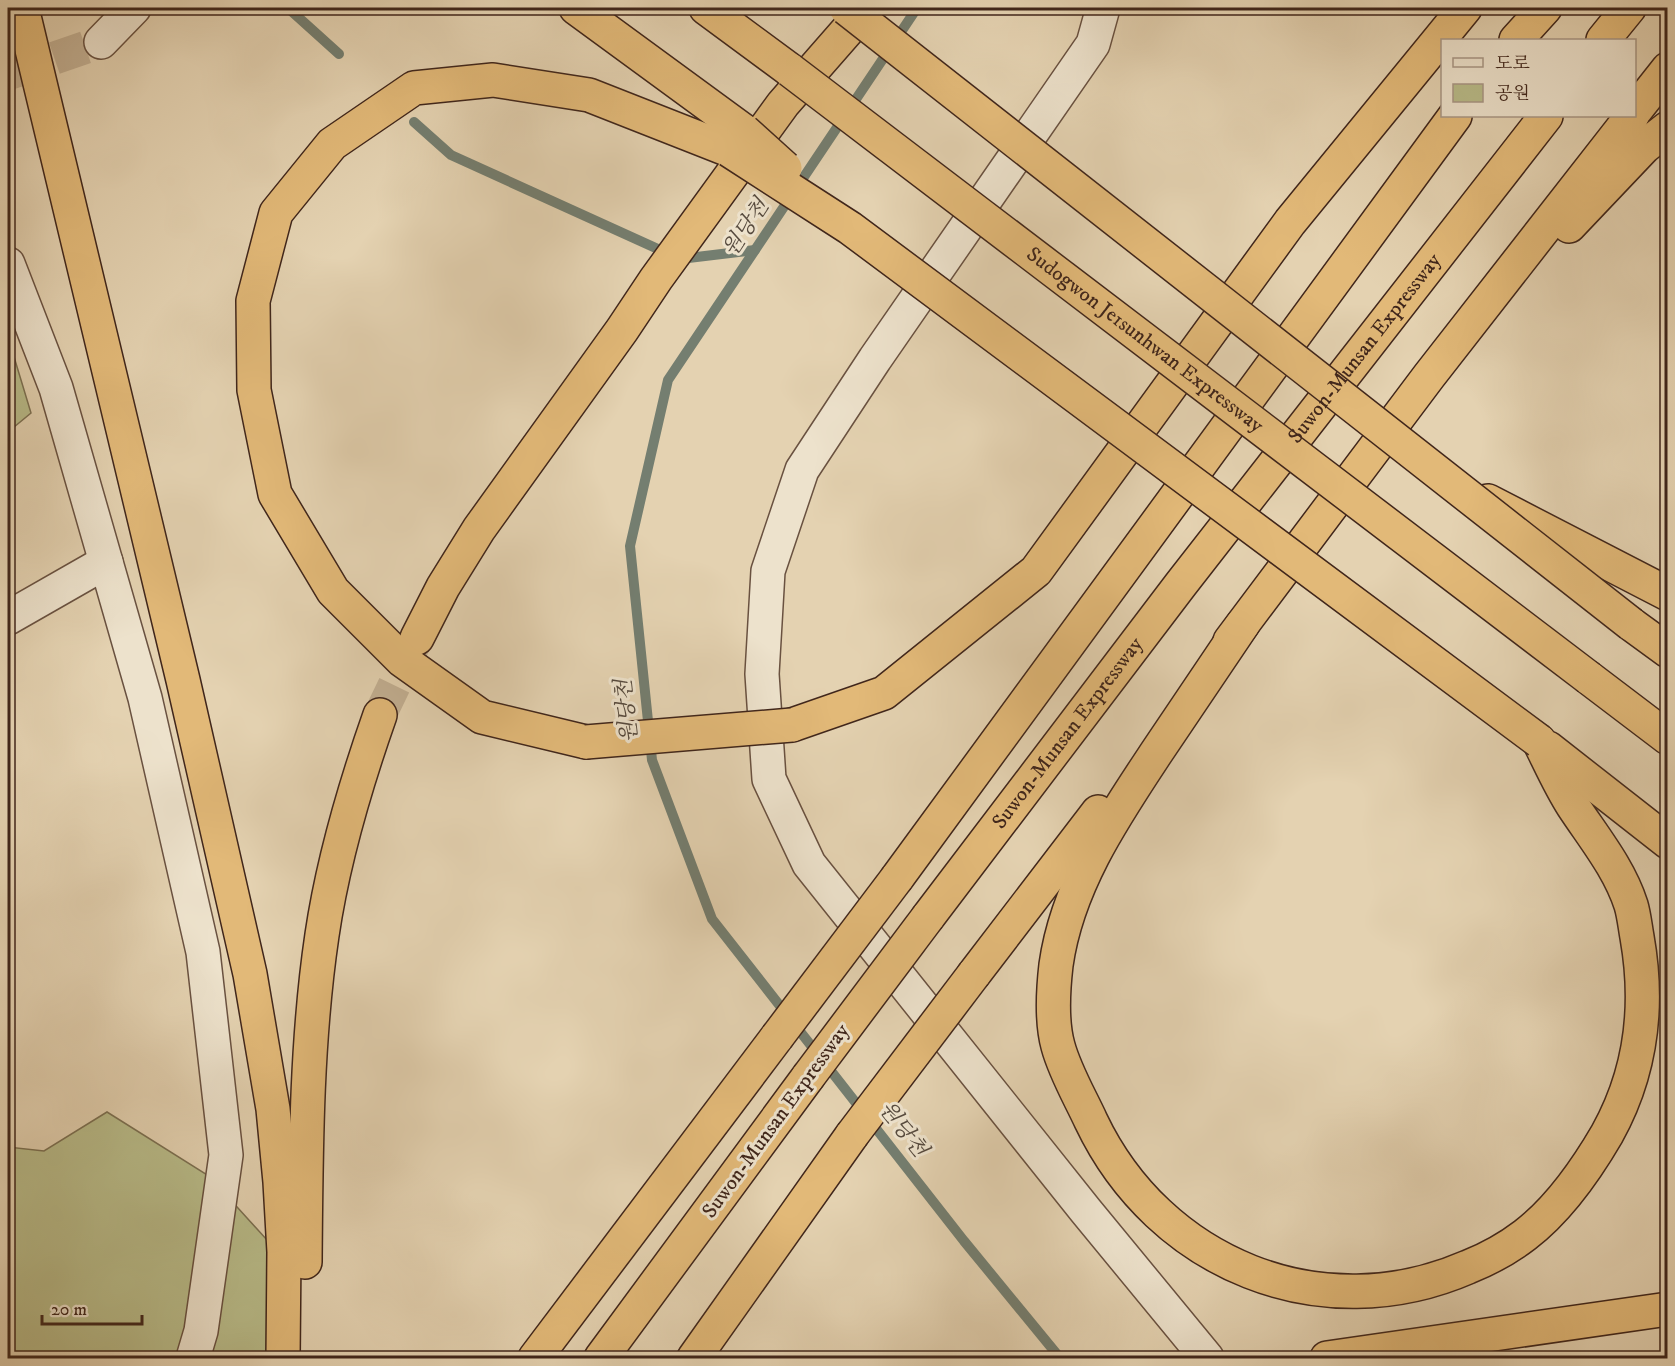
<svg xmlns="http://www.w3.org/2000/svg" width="1675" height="1366" font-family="'IM FELL DW Pica','Noto Serif KR',serif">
	<rect width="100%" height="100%" fill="#e4d2b1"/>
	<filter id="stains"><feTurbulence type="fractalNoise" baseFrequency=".00333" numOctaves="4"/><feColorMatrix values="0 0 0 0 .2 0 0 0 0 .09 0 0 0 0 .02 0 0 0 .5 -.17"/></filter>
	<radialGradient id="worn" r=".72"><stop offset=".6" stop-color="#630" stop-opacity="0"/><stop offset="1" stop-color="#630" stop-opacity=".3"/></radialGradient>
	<g fill="#b8bb89" stroke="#7c7052" stroke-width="1.5">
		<polygon points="8,337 31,413 8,432"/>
		<polygon points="107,1112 209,1176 268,1241 267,1358 8,1357 8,1147 44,1151"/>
	</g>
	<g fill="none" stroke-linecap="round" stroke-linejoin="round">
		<g stroke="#747e70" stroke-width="10">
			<polyline points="288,8 339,54"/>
			<polyline points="917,8 668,380 630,546 652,760 712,919 964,1241 1060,1358"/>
			<polyline points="414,122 451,155 680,259 755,250"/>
		</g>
		<polyline stroke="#c3b093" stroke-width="33" stroke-dasharray="33 16" stroke-linecap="butt" points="8,74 101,42"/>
		<polyline stroke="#c3b093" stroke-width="33" stroke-dasharray="33 16" stroke-linecap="butt" points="380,715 417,638"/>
		<defs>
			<g id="minor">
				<polyline points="1103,8 1093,44 875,359 802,470 768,571 762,674 769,779 809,864 1086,1211 1207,1358"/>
				<polyline points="101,42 134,8"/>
				<polyline points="8,264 56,388 145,698 203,952 226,1155 201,1331 193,1358"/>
				<polyline points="8,618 106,562"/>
			</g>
			<g id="highway">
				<polyline points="22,8 183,680 250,974 273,1109 280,1182 284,1252 283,1358"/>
				<polyline points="576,8 744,131"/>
				<polyline points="706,8 790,70"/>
				<polyline points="1516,40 1545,8"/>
				<polyline points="1603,40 1629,8"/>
				<polyline points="1634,112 1668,69"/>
				<polyline points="1569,226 1644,147 1668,128"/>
				<polyline points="1488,501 1668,594"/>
				<path d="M 1243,624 C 1214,667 1185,710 1156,753 C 1113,818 1067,886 1056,965 C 1053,991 1051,1021 1058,1046 C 1065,1072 1080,1097 1091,1121 C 1159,1264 1321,1331 1468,1267 C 1488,1259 1508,1248 1525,1235 C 1559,1209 1586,1170 1607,1134 C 1641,1073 1649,1005 1637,937 C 1635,926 1634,915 1631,905 C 1619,868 1594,838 1573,806 C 1560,786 1550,763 1539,741"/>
				<polyline points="1631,624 1668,651"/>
				<polyline points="417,638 443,587 479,529 622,330 656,279 783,104 867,8"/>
				<polyline points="1230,641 1429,376 1632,116"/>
				<polyline points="1589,678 1668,738"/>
				<polyline points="792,725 884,693 1036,571 1290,222 1465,8"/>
				<polyline points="586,742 482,717 402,660 333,591 275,494 254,390 253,301 276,213 332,144 414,88 493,80 589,95 729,150"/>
				<polyline points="1548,748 1668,842"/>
				<polyline points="897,878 1455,116"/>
				<path id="s1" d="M 928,917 L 1181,584 L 1546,116"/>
				<polyline points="974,974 1098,812"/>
				<path d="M 305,1262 C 306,1153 306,1043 322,935 C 333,860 355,786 380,715"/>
				<polyline points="535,1358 777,1037"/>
				<polyline points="601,1358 808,1077"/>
				<polyline points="694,1358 852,1135"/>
				<polyline points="1327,1358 1668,1309"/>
			</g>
		</defs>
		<use href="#minor" stroke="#695140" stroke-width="36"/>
		<use href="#highway" stroke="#40261b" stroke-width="36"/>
		<use href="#minor" stroke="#ede2cc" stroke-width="33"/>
		<use href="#highway" stroke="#e2b978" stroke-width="33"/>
		<defs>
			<g id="highway-bridge">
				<polyline points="846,8 1631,624"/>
				<path id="s2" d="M 790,70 L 1589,678"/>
				<polyline points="744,131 785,168"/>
				<polyline points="729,150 850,228 1539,741"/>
				<polyline points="586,742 792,725"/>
				<polyline points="777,1037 897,878"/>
				<polyline points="808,1077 928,917"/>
				<polyline points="852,1135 974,974"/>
			</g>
		</defs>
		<use href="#highway-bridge" stroke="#40261b" stroke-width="36" stroke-linecap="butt"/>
		<use href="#highway-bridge" stroke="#e2b978" stroke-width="33"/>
	</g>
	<g text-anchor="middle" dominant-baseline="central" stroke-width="6" stroke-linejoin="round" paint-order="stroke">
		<g font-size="21" fill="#40261b" stroke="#ede2cc">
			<text stroke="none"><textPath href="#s2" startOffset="446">Sudogwon Je1sunhwan Expressway</textPath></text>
			<text stroke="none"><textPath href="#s1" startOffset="717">Suwon-Munsan Expressway</textPath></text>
			<text stroke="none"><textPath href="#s1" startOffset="231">Suwon-Munsan Expressway</textPath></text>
			<text transform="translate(776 1121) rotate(-54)">Suwon-Munsan Expressway</text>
		</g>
		<g font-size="22" font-style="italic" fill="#564a3e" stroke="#ede2cc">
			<text transform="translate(746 228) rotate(-56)">원당천</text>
			<text transform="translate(627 711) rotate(-96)">원당천</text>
			<text transform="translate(903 1129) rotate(52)">원당천</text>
		</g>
	</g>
	<rect width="1675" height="1366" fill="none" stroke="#e4d2b1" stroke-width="30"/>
	<rect x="9" y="9" width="1657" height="1348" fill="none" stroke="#40261b" stroke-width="3"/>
	<rect x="15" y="15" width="1645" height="1336" fill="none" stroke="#40261b" stroke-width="1.5"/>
	<rect x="1441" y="39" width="195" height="78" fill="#ede2cc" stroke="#a89785" stroke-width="1.5"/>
	<rect x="1453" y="58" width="30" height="9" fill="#ede2cc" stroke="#a89785" stroke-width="1.5"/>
	<text x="1495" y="69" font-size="18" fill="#40261b">도로</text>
	<rect x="1453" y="84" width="30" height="18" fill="#b8bb89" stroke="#a89785" stroke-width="1.5"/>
	<text x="1495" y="99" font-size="18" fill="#40261b">공원</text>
	<path d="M42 1315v9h100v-9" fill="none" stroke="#40261b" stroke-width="3"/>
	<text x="51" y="1315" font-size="18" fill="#40261b" stroke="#ede2cc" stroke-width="4.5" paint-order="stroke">20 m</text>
	<rect width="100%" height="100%" filter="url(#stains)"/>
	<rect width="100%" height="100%" fill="url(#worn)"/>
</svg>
